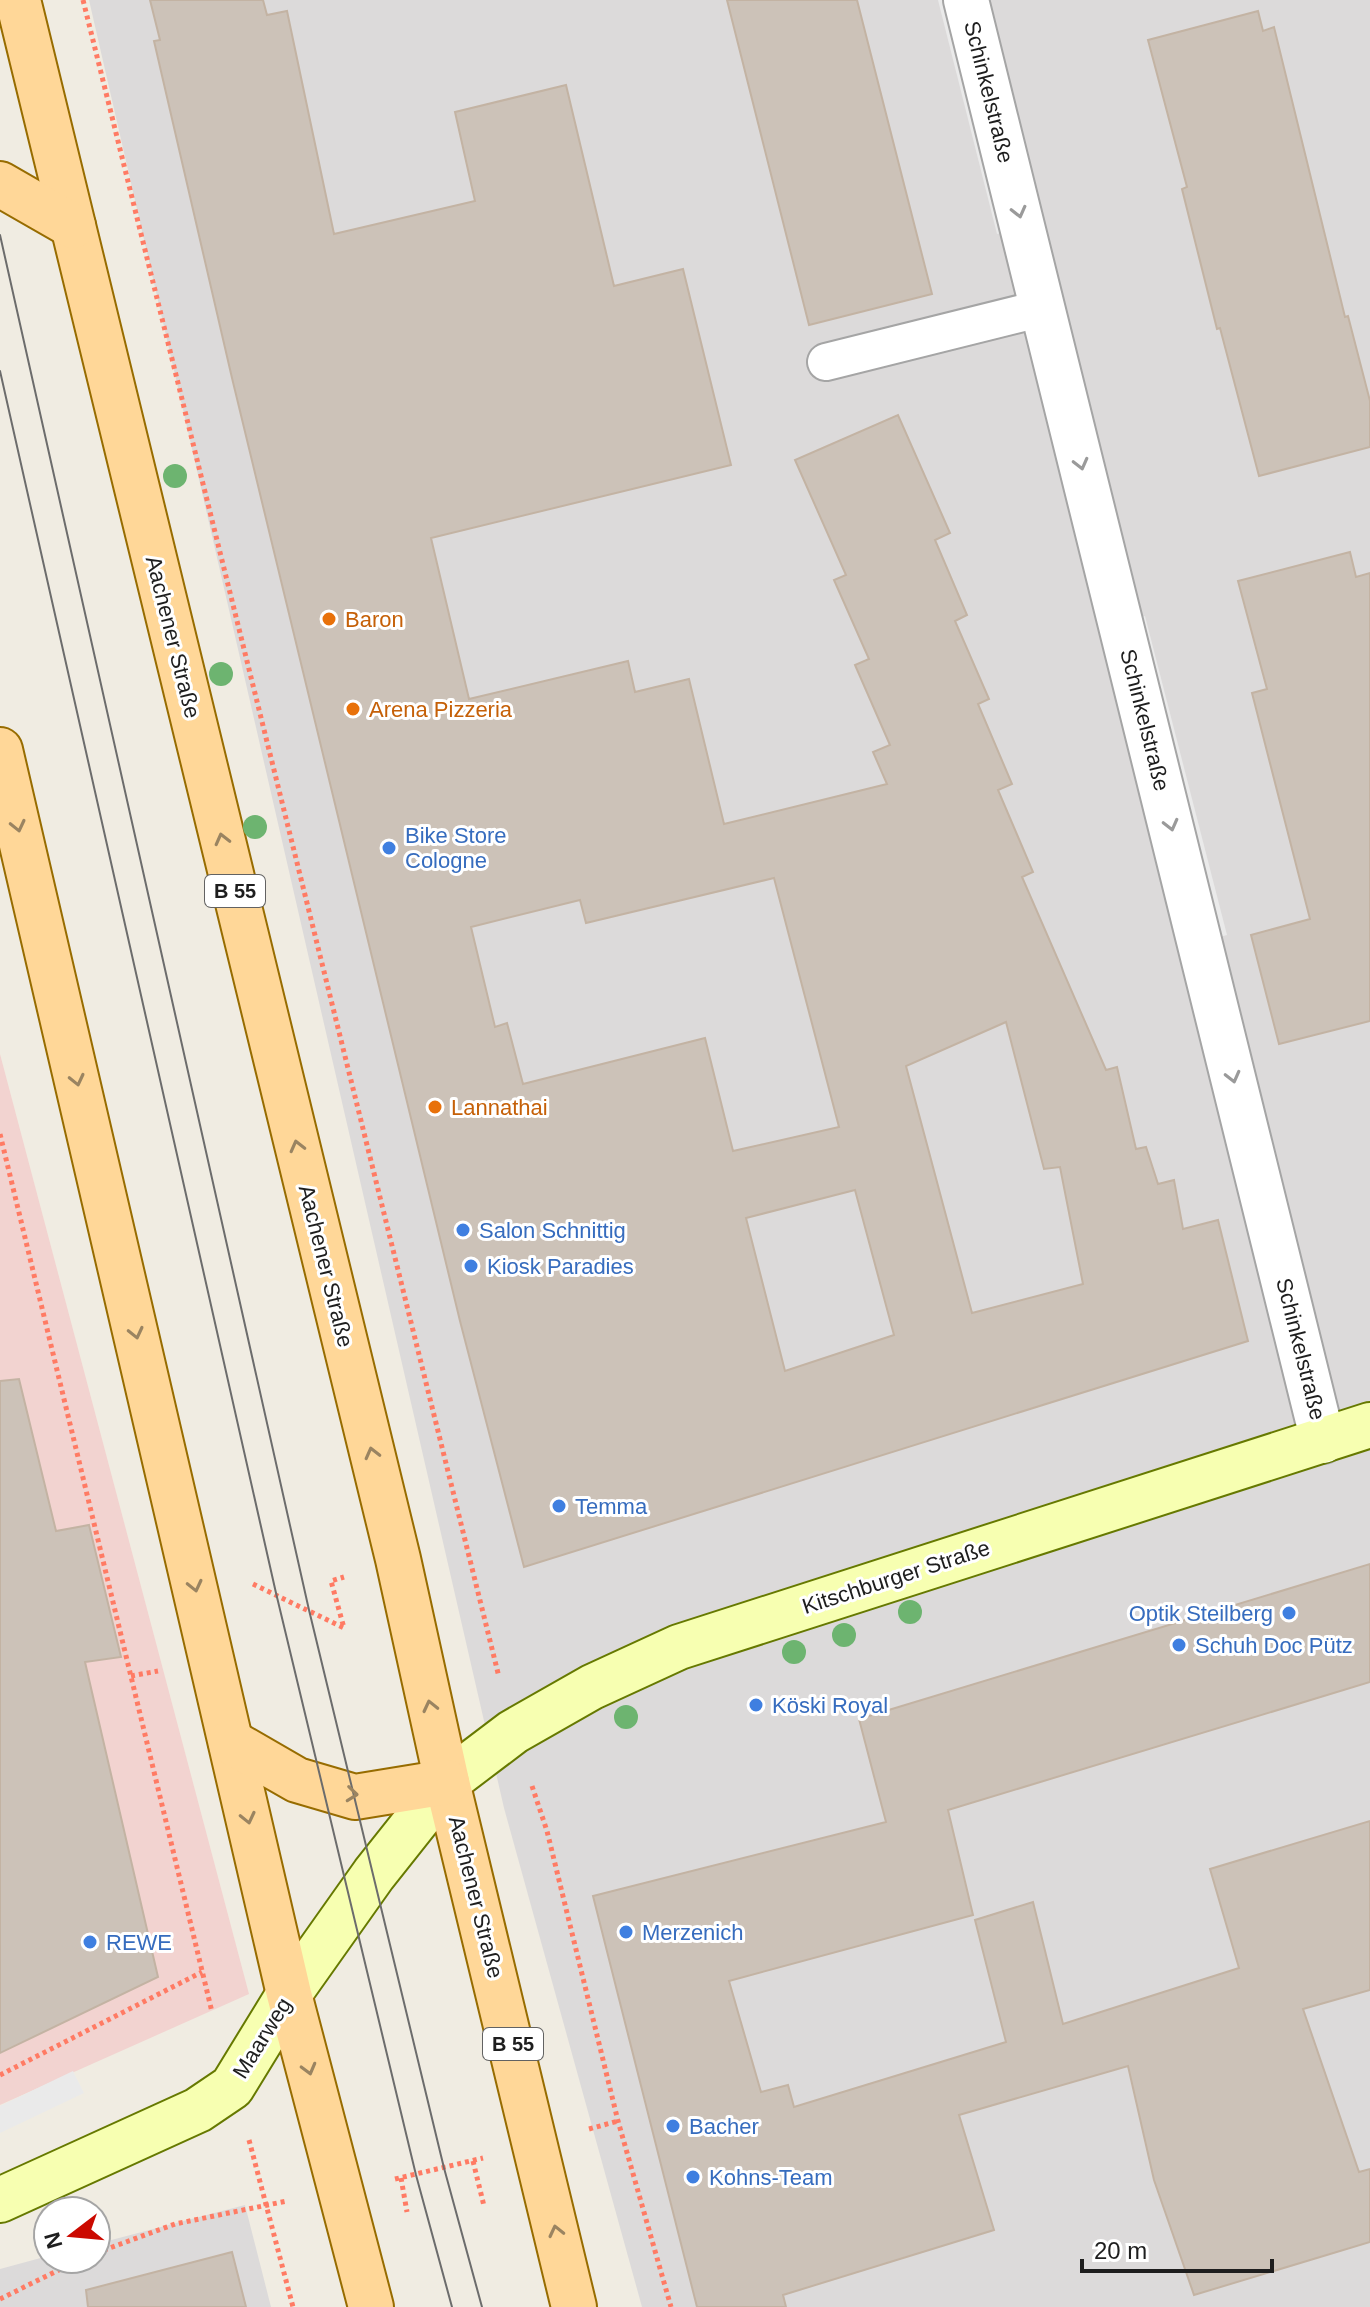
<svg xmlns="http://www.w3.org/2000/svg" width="1370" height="2307" font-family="Helvetica,sans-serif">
	<rect width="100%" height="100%" fill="#f0ece2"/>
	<g fill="#dcdada">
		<polygon points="89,0 1370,0 1370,2307 642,2307 504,1808"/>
		<polygon points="245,2205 271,2307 0,2307 0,2269 48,2256 48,2259 96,2259 96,2244"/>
	</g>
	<polygon fill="#f2d3d0" points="0,1054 249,1994 0,2105"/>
	<g fill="#eaeaea">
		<polygon points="938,0 956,0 1015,230 997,234"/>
		<polygon points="1145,616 1227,935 1209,940 1128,621"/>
		<polygon points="73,2071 84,2093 0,2133 0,2106"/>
	</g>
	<g fill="#ccc2b8" stroke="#c3b3a3" stroke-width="2" fill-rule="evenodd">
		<path d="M 150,0 L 263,0 L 267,15 L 287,11 L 334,234 L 475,201 L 455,112 L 566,85 L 614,286 L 683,269 L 731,465 L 431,538 L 469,699 L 628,661 L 635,692 L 689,679 L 724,824 L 887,784 L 873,752 L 890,745 L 855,665 L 869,659 L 834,580 L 846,575 L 795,460 L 898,415 L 950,533 L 935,540 L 967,615 L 955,621 L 989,699 L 978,704 L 1012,784 L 998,790 L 1033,872 L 1022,877 L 1106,1070 L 1117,1067 L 1136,1149 L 1146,1147 L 1158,1184 L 1174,1180 L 1183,1229 L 1218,1220 L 1248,1341 L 524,1567 L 460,1321 L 232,378 L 154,41 L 160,40 ZM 774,878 L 839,1127 L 733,1151 L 705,1038 L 523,1084 L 507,1023 L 495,1027 L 471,927 L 580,900 L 586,923 ZM 1006,1022 L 1044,1169 L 1060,1167 L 1083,1284 L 972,1313 L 906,1066 ZM 855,1190 L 894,1335 L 785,1371 L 746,1218 Z"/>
		<polygon points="727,0 857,0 932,294 809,325"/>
		<polygon points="1258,11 1263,31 1274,27 1345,317 1348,316 1370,401 1370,447 1259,476 1220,328 1217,329 1182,189 1187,187 1148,40"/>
		<polygon points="1350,552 1356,577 1370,573 1370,1021 1279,1044 1251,935 1310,919 1252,693 1267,689 1238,581"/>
		<polygon points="19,1379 56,1531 89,1525 121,1657 85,1662 158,1977 0,2053 0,1381"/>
		<polygon points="1370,1564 1370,1682 948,1810 973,1915 729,1981 761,2092 788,2085 794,2107 1006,2042 975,1920 1033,1902 1063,2024 1239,1968 1210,1869 1370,1821 1370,1990 1303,2009 1359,2172 1370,2169 1370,2242 1194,2295 1154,2180 1128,2066 959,2115 994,2230 783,2295 786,2307 697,2307 593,1896 886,1822 859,1719"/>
		<polygon points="232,2252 246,2307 88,2307 86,2290"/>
	</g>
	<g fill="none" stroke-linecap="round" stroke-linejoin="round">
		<defs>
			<polyline id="lane" points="826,362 1043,308"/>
			<polyline id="street" points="966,0 1323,1441"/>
			<polyline id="secondary" points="0,2200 198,2110 232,2087 289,1994 374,1874 447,1782 513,1732 592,1687 679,1647 1370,1425"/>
			<g id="primary">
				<polyline points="18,0 398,1559 447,1782 574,2307"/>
				<polyline points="0,184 73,226"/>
				<polyline points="0,750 289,1994 371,2307"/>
				<polyline points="231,1742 297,1780 355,1797 447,1782"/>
			</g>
		</defs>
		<use href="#lane" stroke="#a5a5a5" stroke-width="40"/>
		<use href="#street" stroke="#a5a5a5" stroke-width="48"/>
		<use href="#secondary" stroke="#667900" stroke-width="48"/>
		<use href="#primary" stroke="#976c00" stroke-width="48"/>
		<g stroke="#ff7b64" stroke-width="5" stroke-dasharray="4 4" stroke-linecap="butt">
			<polyline points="83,0 499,1677"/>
			<polyline points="0,1134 212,2012"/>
			<polyline points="253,1584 344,1628 331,1581 344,1577"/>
			<polyline points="131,1676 158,1671"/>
			<polyline points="532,1786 547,1831 618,2121 671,2307"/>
			<polyline points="0,2075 202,1972"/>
			<polyline points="589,2129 618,2121"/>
			<polyline points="249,2140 293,2307"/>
			<polyline points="473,2161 484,2206"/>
			<polyline points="401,2178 407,2212"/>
			<polyline points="395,2179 483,2158"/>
			<polyline points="96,2253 175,2224 287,2201"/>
			<polyline points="0,2299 81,2259"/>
		</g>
		<use href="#lane" stroke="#fff" stroke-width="36"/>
		<use href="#street" stroke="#fff" stroke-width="44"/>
		<use href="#secondary" stroke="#f7ffb1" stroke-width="44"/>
		<use href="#primary" stroke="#ffd798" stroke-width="44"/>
		<g stroke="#6c6c6c" stroke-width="2">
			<polyline points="0,235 309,1610 444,2168 482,2307"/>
			<polyline points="0,371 276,1593 416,2175 452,2307"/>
		</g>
	</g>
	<g fill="#6db470">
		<circle cx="175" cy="476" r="12"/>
		<circle cx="221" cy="674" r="12"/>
		<circle cx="255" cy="827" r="12"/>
		<circle cx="910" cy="1612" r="12"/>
		<circle cx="844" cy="1635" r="12"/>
		<circle cx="794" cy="1652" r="12"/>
		<circle cx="626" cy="1717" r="12"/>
	</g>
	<defs><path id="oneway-chevron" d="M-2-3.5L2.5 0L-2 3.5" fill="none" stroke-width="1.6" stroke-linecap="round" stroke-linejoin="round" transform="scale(2)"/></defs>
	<g stroke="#9a9a9a">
		<use href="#oneway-chevron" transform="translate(1019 212) rotate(76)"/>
		<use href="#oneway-chevron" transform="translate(1081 464) rotate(76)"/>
		<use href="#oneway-chevron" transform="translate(1171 825) rotate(76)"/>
		<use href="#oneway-chevron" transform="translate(1233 1077) rotate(76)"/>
	</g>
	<g stroke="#9a8461">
		<use href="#oneway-chevron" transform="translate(18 826) rotate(77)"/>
		<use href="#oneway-chevron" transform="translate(222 839) rotate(-104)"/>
		<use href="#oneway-chevron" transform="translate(77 1080) rotate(77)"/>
		<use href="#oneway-chevron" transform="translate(297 1146) rotate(-104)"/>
		<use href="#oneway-chevron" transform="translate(136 1333) rotate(77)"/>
		<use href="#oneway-chevron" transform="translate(372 1453) rotate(-104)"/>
		<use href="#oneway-chevron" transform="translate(195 1586) rotate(77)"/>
		<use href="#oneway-chevron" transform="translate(430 1706) rotate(-103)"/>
		<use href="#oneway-chevron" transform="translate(352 1794) rotate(6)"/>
		<use href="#oneway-chevron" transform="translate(248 1818) rotate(77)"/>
		<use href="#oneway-chevron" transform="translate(309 2069) rotate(75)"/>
		<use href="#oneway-chevron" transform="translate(556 2231) rotate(-103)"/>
	</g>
	<g fill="#e8710a" stroke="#fff" stroke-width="3">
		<circle cx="329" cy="619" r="8"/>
		<circle cx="353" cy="709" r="8"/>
		<circle cx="435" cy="1107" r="8"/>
	</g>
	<g fill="#3f7fe0" stroke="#fff" stroke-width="3">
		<circle cx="389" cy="848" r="8"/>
		<circle cx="463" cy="1230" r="8"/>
		<circle cx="471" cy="1266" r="8"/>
		<circle cx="559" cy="1506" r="8"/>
		<circle cx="1289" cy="1613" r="8"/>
		<circle cx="1179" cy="1645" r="8"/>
		<circle cx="756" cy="1705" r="8"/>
		<circle cx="626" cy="1932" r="8"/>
		<circle cx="90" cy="1942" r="8"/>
		<circle cx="673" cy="2126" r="8"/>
		<circle cx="693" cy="2177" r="8"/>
	</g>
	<g text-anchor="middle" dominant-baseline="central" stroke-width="6" stroke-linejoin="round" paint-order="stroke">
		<g fill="#fff" stroke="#626262" stroke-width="2">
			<rect x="205" y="875" width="60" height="32" rx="6"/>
			<rect x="483" y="2028" width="60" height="32" rx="6"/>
		</g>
		<g font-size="20" font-weight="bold" fill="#1e1e1e">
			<text x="235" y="891">B 55</text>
			<text x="513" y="2044">B 55</text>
		</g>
		<g font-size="22" fill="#1e1e1e" stroke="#fff">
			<text transform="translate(989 92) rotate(76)">Schinkelstraße</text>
			<text transform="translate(173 637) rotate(76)">Aachener Straße</text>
			<text transform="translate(1145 720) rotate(76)">Schinkelstraße</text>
			<text transform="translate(326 1266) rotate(76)">Aachener Straße</text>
			<text transform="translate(1301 1349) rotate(76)">Schinkelstraße</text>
			<text transform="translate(896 1577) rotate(-18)">Kitschburger Straße</text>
			<text transform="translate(476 1897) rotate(76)">Aachener Straße</text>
			<text transform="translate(262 2038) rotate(-58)">Maarweg</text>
		</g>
		<g font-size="22" fill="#c56008" stroke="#fff" text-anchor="start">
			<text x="345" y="619">Baron</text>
			<text x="369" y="709">Arena Pizzeria</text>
			<text x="451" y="1107">Lannathai</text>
		</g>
		<g font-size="22" fill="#366cbe" stroke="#fff" text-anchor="start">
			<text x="405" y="835">Bike Store<tspan x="405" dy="25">Cologne</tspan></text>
			<text x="479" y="1230">Salon Schnittig</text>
			<text x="487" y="1266">Kiosk Paradies</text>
			<text x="575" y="1506">Temma</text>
			<text x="1273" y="1613" text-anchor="end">Optik Steilberg</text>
			<text x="1195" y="1645">Schuh Doc Pütz</text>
			<text x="772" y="1705">Köski Royal</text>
			<text x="642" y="1932">Merzenich</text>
			<text x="106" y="1942">REWE</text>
			<text x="689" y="2126">Bacher</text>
			<text x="709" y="2177">Kohns-Team</text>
		</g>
	</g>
	<g transform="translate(72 2235) rotate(254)"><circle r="38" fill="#ffffff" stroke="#a5a5a5" stroke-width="2"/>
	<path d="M0-6L14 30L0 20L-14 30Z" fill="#cb0900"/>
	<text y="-12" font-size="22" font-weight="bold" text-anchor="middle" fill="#1e1e1e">N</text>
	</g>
	<path d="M1082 2259v12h190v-12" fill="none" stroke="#1e1e1e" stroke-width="4"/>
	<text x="1094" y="2259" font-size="24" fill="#1e1e1e" stroke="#ffffff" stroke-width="6" paint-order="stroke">20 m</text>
</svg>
